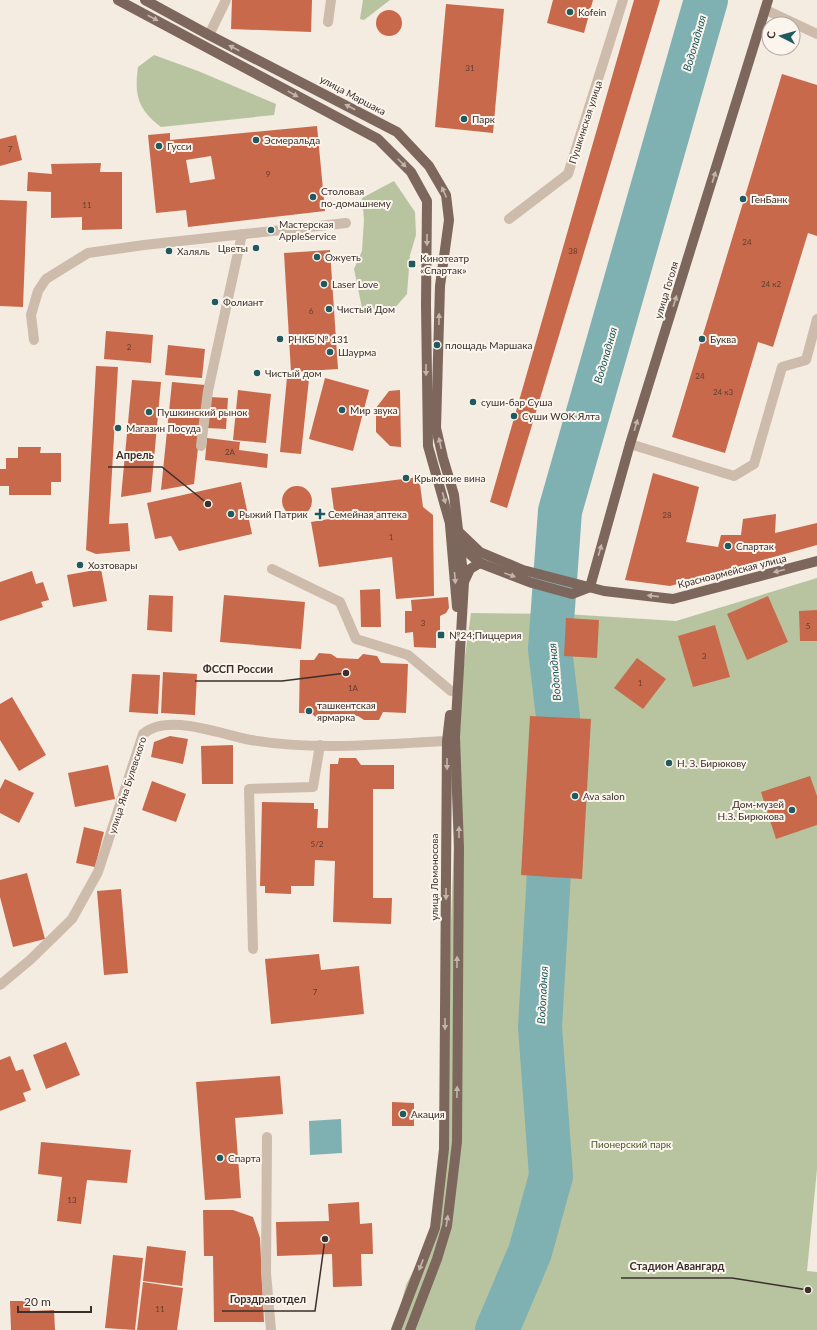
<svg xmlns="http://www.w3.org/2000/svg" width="817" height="1330" font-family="Lato,sans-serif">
	<rect width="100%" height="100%" fill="#f4ebe1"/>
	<g fill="#b8c4a0">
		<polygon points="363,0 390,0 364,20 360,19"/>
		<path d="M 154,55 L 198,71 L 276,104 L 274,115 L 161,127 C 138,110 134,95 138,67 Z"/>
		<polygon points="394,181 415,212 416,235 410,255 407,294 393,310 362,308 354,269 362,251 364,219 362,198"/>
		<polygon points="817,578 817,1169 807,1271 817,1272 817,1330 394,1330 406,1285 435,1228 444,1118 459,699 471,613 565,614 676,621"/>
	</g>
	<polygon fill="#7fb0b2" points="341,1119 342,1153 310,1155 309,1121"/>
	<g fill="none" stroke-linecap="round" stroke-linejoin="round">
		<polyline stroke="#7fb0b2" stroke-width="44" points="497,1330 530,1252 551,1176 540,1027 558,717 550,649 560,511 706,0"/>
	</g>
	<g fill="#c8694b" fill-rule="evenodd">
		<polygon points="232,0 312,0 311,32 231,29"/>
		<polygon points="553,0 593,0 584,33 547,23"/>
		<polygon points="634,0 660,0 507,508 490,502"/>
		<polygon points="446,4 504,9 493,133 435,127"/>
		<circle cx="389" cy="23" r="13"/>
		<polygon points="782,74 817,85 817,236 808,233 773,347 758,342 725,453 672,437"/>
		<path d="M 317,126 L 325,211 L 188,227 L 186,210 L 156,213 L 148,135 L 170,133 L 170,140 ZM 211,156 L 215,179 L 190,183 L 186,160 Z"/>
		<polygon points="16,135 22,160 0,166 0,139"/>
		<polygon points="101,163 100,172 122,172 122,229 82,230 82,217 51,218 51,192 27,191 28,172 52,174 51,164"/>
		<polygon points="0,200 27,201 23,307 0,306"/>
		<polygon points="330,250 338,369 291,372 284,253"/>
		<polygon points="106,331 153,335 151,363 104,359"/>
		<polygon points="168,345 205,349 202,378 165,375"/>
		<polygon points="96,366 118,367 109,524 128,523 130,551 96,554 86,550"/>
		<polygon points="287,377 309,379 301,454 280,452"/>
		<polygon points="325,378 369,390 353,451 309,439"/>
		<polygon points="132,380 161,382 151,492 121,497"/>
		<polygon points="172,382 205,385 194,484 161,490"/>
		<polygon points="238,390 271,394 266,443 233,440"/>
		<polygon points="400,390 401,447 390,446 376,432 376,408 389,391"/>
		<polygon points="209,397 228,398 226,429 207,428"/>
		<polygon points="207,438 240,442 239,450 268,454 267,468 205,460"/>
		<polygon points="18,447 41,447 40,453 61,453 61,482 51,482 51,495 9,495 9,486 0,486 0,469 6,469 6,458 18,458"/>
		<polygon points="653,473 699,487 686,542 718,547 721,535 741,535 743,519 776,514 775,533 817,523 817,545 670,586 625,580"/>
		<polygon points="419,477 423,507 433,515 434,596 396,599 392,557 319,567 311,522 335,518 331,488"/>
		<polygon points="241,482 252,534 179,551 171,536 155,539 147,503"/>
		<circle cx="297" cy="501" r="15"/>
		<polygon points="101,569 107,601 73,607 67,575"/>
		<polygon points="32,571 36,584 43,582 49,600 41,602 43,607 0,621 0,582"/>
		<polygon points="380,589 381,627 361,627 360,590"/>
		<polygon points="149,595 173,596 172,632 147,630"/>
		<polygon points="224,595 305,602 301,649 220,642"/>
		<polygon points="768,596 788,642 747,660 727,614"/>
		<polygon points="448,597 449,608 446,613 440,616 440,630 436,633 436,648 414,647 413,632 405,633 405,611 412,611 411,600"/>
		<polygon points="817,610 817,641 800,641 799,611"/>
		<polygon points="566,618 599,620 597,658 564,656"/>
		<polygon points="715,625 730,677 693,687 678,636"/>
		<polygon points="319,653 331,654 337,658 358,659 363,654 377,656 381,663 408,664 406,713 383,712 379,720 364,720 358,716 336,715 329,721 318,719 311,713 299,713 300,660 314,660"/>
		<polygon points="637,658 666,679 643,709 614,688"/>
		<polygon points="163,672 197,674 195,715 161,713"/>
		<polygon points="132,674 160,675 158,714 129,712"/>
		<polygon points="12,697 46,755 19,771 0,740 0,704"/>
		<polygon points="530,716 591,719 582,879 521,875"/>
		<polygon points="170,736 188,739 183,764 151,757 154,742"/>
		<polygon points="233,745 233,784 202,784 201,746"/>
		<polygon points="339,758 356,758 361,765 394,765 394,789 373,789 373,898 392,898 391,924 333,922 335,861 315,860 314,886 291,886 291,894 265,893 265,886 260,886 262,802 314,803 314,809 318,809 317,828 328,828 330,764 338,764"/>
		<polygon points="108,765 115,799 75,807 68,773"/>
		<polygon points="810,776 817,796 817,825 776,839 761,792"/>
		<polygon points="5,779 34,793 19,823 0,813 0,789"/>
		<polygon points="152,781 186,794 176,822 142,810"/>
		<polygon points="84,827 104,832 95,867 76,863"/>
		<polygon points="27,873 45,939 13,947 0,897 0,880"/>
		<polygon points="121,889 128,973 104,975 97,891"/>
		<polygon points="319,954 321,970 359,966 364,1014 271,1024 265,959"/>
		<polygon points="66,1042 80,1075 46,1089 33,1055"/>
		<polygon points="10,1056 16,1071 23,1069 31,1090 23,1093 26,1101 0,1111 0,1060"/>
		<polygon points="280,1076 283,1114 235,1118 241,1198 205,1200 196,1082"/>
		<polygon points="392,1102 414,1103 414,1126 392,1126"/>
		<polygon points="41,1142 131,1150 127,1183 87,1180 81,1224 57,1221 62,1177 38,1174"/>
		<polygon points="359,1202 360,1224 372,1223 373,1254 361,1254 362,1286 333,1287 332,1254 277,1256 276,1222 329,1221 328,1204"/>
		<polygon points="203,1210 233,1210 253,1217 260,1238 264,1322 214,1322 213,1256 204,1256"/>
		<polygon points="147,1246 186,1251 182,1286 143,1281"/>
		<polygon points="113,1255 143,1258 135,1330 105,1328"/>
		<polygon points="143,1282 183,1288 177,1330 137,1330"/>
		<polygon points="10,1301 30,1301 30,1311 54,1310 55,1330 11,1330"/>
	</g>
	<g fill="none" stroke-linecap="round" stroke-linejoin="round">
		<g stroke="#cdbbac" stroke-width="10">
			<polyline points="766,10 817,34"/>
			<polyline points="328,22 331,0"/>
			<polyline points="209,35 226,0"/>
			<polyline points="509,219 568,174 623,0"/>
			<polyline points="34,340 31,315 38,291 46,279 88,253 144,245 346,223"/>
			<polyline points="630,444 734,476 754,464 782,367 806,360 817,319"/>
			<polyline points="201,446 208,391 242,234"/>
			<polyline points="272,569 340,602 356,639 408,655 451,691"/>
			<polyline points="253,949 249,789 313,787 320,745"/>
			<path d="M 0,985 L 30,960 L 72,919 L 98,872 L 143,734 C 167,712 222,735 251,740 C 316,751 382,744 447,741"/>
			<polyline points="267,1137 266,1273 271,1330"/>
		</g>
		<g stroke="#7d675c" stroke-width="10">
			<polyline points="118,0 378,139 411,172 427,201 426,306 428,446 451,527"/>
			<polyline points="145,0 209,35 397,132 429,166 446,195 449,220 440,286 436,428 443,458 454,495 464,582 455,737 459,848 457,1142 447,1226 437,1259 410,1330"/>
			<polyline points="450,525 457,607"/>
			<polyline points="458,531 480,552 523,570 604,591 673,599 817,561"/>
			<polyline points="465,550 480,563 532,583 572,594 590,587 630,444 768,0"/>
			<polyline points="464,582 470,569 480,563"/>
			<polyline points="396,1330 435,1228 444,1149 447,741 450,715"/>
		</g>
		<polyline stroke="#7d675c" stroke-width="10" points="451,527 465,550"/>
	</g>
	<defs><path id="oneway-solid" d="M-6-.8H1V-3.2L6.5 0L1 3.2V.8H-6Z"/></defs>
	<g fill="#c2b5ac">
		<use href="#oneway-solid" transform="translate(153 18) rotate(28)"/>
		<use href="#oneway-solid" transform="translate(234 48) rotate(-153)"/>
		<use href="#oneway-solid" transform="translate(293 94) rotate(29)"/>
		<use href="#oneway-solid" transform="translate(350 107) rotate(-152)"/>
		<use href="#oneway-solid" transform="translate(402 163) rotate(45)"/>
		<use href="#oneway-solid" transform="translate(714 177) rotate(-73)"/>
		<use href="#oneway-solid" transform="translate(444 192) rotate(-114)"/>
		<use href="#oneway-solid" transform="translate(427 240) rotate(90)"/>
		<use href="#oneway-solid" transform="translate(675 301) rotate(-73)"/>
		<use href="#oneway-solid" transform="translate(439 319) rotate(-89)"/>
		<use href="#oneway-solid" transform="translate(426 370) rotate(90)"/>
		<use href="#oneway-solid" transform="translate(636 425) rotate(-73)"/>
		<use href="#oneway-solid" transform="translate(440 443) rotate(-102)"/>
		<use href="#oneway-solid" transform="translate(444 498) rotate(75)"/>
		<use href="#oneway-solid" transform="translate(600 550) rotate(-74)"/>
		<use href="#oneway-solid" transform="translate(779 571) rotate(166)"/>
		<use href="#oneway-solid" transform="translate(510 575) rotate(20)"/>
		<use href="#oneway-solid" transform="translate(455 578) rotate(85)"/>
		<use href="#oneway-solid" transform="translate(653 596) rotate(-174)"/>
		<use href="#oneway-solid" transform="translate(447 764) rotate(90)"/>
		<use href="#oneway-solid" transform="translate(459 832) rotate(-90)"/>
		<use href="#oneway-solid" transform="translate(446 894) rotate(90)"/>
		<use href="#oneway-solid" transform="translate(457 962) rotate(-89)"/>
		<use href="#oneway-solid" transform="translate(445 1024) rotate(90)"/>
		<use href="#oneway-solid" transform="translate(457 1092) rotate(-89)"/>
		<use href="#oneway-solid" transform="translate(447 1221) rotate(-81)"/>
		<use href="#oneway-solid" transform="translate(421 1265) rotate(111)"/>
	</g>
	<g fill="#1f5a5e" stroke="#fbf5ee" stroke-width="1.5">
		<circle cx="570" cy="12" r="4"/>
		<circle cx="464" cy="119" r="4"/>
		<circle cx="256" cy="140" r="4"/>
		<circle cx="159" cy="146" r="4"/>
		<circle cx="313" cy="197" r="4"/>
		<circle cx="743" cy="199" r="4"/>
		<circle cx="271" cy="230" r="4"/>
		<circle cx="256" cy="248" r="4"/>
		<circle cx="169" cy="251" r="4"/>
		<circle cx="317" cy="257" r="4"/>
		<rect x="408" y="260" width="8" height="8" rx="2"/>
		<circle cx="324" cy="284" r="4"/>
		<circle cx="215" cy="302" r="4"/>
		<circle cx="329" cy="309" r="4"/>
		<circle cx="280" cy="339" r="4"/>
		<circle cx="702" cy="339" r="4"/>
		<circle cx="437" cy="345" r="4"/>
		<circle cx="330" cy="352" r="4"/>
		<circle cx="257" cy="373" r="4"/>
		<circle cx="473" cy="402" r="4"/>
		<circle cx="342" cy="410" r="4"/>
		<circle cx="149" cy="412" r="4"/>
		<circle cx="514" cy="416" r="4"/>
		<circle cx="118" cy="428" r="4"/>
		<circle cx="406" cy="478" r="4"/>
		<circle cx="231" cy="514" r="4"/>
		<path d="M318 508h4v4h4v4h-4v4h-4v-4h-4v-4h4z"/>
		<circle cx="728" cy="546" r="4"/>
		<circle cx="80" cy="565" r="4"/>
		<rect x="437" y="631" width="8" height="8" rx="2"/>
		<circle cx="309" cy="711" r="4"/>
		<circle cx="669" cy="763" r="4"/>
		<circle cx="575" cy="796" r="4"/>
		<circle cx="792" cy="810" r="4"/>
		<circle cx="403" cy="1114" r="4"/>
		<circle cx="220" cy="1158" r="4"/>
	</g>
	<g text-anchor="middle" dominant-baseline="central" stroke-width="4" stroke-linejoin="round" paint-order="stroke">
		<g font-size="8" fill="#5e3e33">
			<text x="470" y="68">31</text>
			<text x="10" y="149">7</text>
			<text x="268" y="174">9</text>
			<text x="87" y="205">11</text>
			<text x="747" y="242">24</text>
			<text x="573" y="251">38</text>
			<text x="771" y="284">24 к2</text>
			<text x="311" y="311">6</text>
			<text x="129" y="347">2</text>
			<text x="700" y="376">24</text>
			<text x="723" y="392">24 к3</text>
			<text x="230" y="452">2А</text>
			<text x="667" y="515">28</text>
			<text x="391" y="537">1</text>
			<text x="423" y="623">3</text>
			<text x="808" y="626">5</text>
			<text x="704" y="656">3</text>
			<text x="640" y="683">1</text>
			<text x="353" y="688">1А</text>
			<text x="317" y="844">5/2</text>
			<text x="315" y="992">7</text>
			<text x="72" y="1200">13</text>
			<text x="160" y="1309">11</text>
		</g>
		<g font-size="10" fill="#3b302b" stroke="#fbf5ee" text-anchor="start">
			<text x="578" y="12">Kofein</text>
			<text x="472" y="119">Парк</text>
			<text x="264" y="140">Эсмеральда</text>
			<text x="167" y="146">Гусси</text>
			<text x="321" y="191">Столовая<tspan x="321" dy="12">по-домашнему</tspan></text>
			<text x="751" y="199">ГенБанк</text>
			<text x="279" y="224">Мастерская<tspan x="279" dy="12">AppleService</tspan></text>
			<text x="248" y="248" text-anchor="end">Цветы</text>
			<text x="177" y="251">Халяль</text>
			<text x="325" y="257">Ожуеть</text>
			<text x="420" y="258">Кинотеатр<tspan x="420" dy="12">«Спартак»</tspan></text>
			<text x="332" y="284">Laser Love</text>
			<text x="223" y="302">Фолиант</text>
			<text x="337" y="309">Чистый Дом</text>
			<text x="288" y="339">РНКБ № 131</text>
			<text x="710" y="339">Буква</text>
			<text x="445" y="345">площадь Маршака</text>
			<text x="338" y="352">Шаурма</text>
			<text x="265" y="373">Чистый дом</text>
			<text x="481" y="402">суши-бар Суша</text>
			<text x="350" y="410">Мир звука</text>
			<text x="157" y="412">Пушкинский рынок</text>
			<text x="522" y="416">Суши WOK Ялта</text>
			<text x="126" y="428">Магазин Посуда</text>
			<text x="414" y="478">Крымские вина</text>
			<text x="239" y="514">Рыжий Патрик</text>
			<text x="328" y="514">Семейная аптека</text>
			<text x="736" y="546">Спартак</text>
			<text x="88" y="565">Хозтовары</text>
			<text x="449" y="635">№24;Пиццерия</text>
			<text x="317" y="705">ташкентская<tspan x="317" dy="12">ярмарка</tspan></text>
			<text x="677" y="763">Н. З. Бирюкову</text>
			<text x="583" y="796">Ava salon</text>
			<text x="784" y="804" text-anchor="end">Дом-музей<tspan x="784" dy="12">Н.З. Бирюкова</tspan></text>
			<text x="411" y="1114">Акация</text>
			<text x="228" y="1158">Спарта</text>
		</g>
		<g font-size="10" fill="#3b302b" stroke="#fbf5ee">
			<text transform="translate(353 95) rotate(28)">улица Маршака</text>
			<text transform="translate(585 122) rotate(-72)">Пушкинская улица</text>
			<text transform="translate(666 290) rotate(-73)">улица Гоголя</text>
			<text transform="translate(732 571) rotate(-14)">Красноармейская улица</text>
			<text transform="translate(127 785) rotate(-72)">улица Яна Булевского</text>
			<text transform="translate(434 877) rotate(-90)">улица Ломоносова</text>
		</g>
		<g font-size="10" fill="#4a5a2e" stroke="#fbf5ee">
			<text x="631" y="1144">Пионерский парк</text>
		</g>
		<g font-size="11" font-style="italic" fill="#1f5a5e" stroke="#fbf5ee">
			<text transform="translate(694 43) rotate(-74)">Водопадная</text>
			<text transform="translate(605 355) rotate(-74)">Водопадная</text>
			<text transform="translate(554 672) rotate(-95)">Водопадная</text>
			<text transform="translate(542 995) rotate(-87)">Водопадная</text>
		</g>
	</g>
	<path fill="none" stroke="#3b302b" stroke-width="1.5" d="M208 504L162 467H108M346 673L282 681H195M808 1290L732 1278H621M325 1239L315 1311H222"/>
	<g fill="#3b302b" stroke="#fbf5ee" stroke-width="1.5">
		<circle cx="208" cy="504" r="4"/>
		<circle cx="346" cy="673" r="4"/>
		<circle cx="808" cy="1290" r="4"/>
		<circle cx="325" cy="1239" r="4"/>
	</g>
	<g font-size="11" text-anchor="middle" font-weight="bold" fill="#3b302b" stroke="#fbf5ee" stroke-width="4" stroke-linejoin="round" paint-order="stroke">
		<text x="135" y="459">Апрель</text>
		<text x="238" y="673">ФССП России</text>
		<text x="677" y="1270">Стадион Авангард</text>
		<text x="268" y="1303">Горздравотдел</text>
	</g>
	<g transform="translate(781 36) rotate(276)"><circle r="19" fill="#fbf5ee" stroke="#aea6a0"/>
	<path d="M0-3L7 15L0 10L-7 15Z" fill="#1f5a5e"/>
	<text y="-6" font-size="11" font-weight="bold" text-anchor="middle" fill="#3b302b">С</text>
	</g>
	<path d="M18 1306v6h73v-6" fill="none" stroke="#3b302b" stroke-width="2"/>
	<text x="24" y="1306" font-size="12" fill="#3b302b" stroke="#fbf5ee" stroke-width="3" paint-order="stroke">20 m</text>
</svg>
